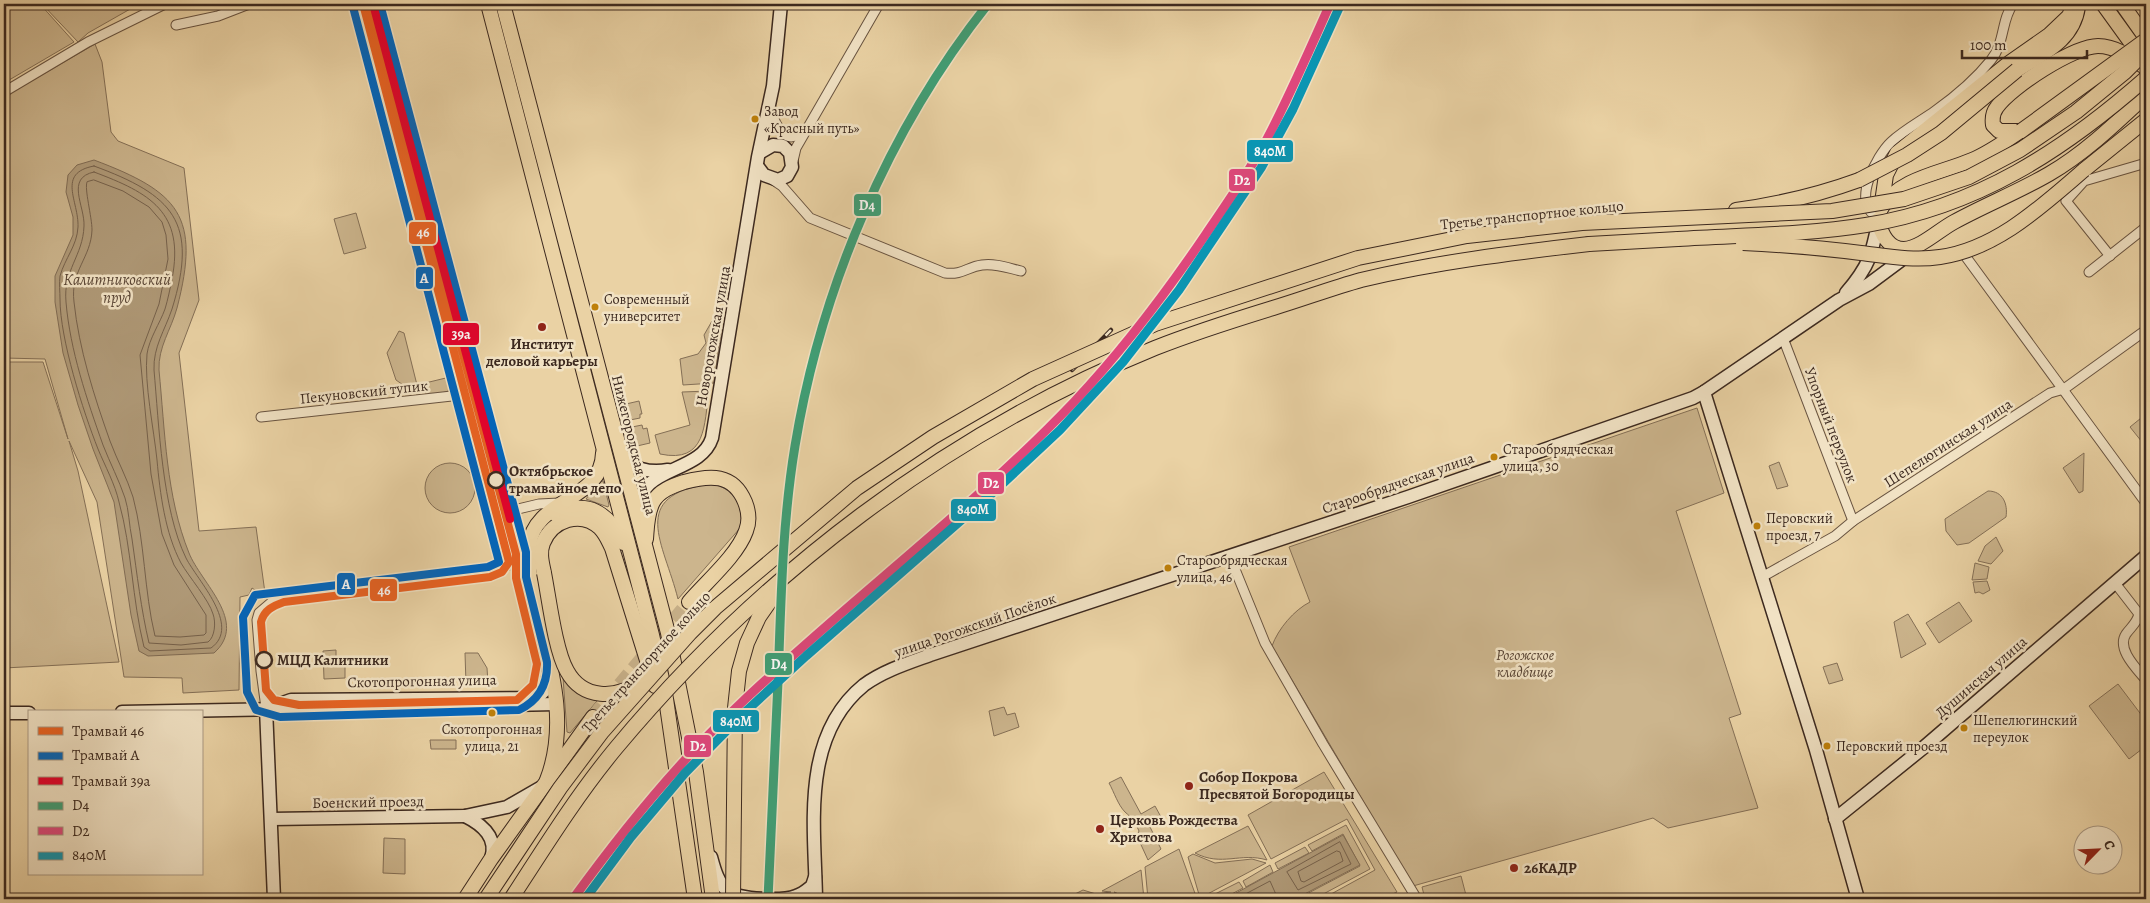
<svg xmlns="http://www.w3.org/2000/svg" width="2150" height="903" font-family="Alegreya,serif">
	<rect width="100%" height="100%" fill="#ead2a4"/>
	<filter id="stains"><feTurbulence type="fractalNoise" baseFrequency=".004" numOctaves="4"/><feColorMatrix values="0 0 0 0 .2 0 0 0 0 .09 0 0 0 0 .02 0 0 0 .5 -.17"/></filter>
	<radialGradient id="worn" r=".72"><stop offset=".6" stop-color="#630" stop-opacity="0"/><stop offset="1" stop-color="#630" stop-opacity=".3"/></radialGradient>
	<g fill="#ccb58d" stroke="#846f56">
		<polygon points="4,4 40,4 74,42 4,83"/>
		<polygon points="42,4 139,4 88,33 78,42"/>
		<polygon points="95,44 102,62 111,132 118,141 184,168 199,300 179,353 199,531 256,527 265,593 258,592 252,588 249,595 240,597 239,690 183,693 182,678 124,677 97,502 69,441 78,471 119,662 4,668 4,362 43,362 68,439 45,359 4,358 4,97"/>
		<polygon points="356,213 366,248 344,254 334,219"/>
		<polygon points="712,321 722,323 714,383 683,385 680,359 698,354 706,343 704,335"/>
		<path d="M 399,331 L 404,333 L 417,385 L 454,376 L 457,387 C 437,397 430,396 411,385 L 406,387 L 396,380 L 387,353 Z"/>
		<path d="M 709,391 C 704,424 707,464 660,454 L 655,435 L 690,425 L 682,392 Z"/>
		<polygon points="639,401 642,414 640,414 640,418 630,420 626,404"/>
		<path d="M 1697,408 L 1724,493 L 1676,511 L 1741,714 L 1729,718 L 1758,808 L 1668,828 L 1653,818 L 1413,886 L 1272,646 C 1278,629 1294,610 1310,602 L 1289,547 Z"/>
		<polygon points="2146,414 2146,447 2130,427"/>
		<polygon points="642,425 643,429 647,428 650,443 637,446 632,427"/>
		<polygon points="2084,453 2083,491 2079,493 2063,468"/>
		<polygon points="1779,462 1788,486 1777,489 1769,466"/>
		<circle cx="450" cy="488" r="25"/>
		<polygon points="600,481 603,481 609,505 608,507 586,499"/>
		<path d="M 711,484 C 734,488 743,504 741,527 L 678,599 C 664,543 627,495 711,484 Z"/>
		<path d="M 1988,491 C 2003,491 2008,504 2006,517 L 1969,543 L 1957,545 L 1946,531 L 1945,519 Z"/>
		<polygon points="1996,537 2003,551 1991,564 1978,561 1985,546"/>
		<polygon points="1975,563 1989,567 1987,579 1972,580"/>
		<polygon points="1987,581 1990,590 1983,594 1979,592 1975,593 1973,582"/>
		<polygon points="1959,602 1972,621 1939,643 1926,623"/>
		<polygon points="1908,614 1926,644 1901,658 1894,622"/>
		<polygon points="336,650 336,662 345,662 345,678 324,679 323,651"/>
		<polygon points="465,653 478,653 487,668 488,683 466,684"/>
		<polygon points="1837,663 1843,680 1829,684 1823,667"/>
		<polygon points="568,674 585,696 597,701 570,733 567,732 563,678"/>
		<polygon points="2118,684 2146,721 2146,746 2129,759 2089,706"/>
		<polygon points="1004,707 1007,715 1015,713 1019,727 994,736 989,711"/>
		<polygon points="430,740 456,740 456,749 431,749"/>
		<polygon points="1324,772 1397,892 1382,899 1322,899 1375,870 1347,819 1271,859 1248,815"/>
		<path d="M 1121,777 L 1141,814 L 1155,806 L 1161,817 L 1148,823 L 1161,849 L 1148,860 L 1137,836 L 1139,831 C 1135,822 1132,818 1125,812 C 1118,805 1114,792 1109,783 Z"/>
		<polygon points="1346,825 1370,869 1314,899 1297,899 1360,866 1343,834 1312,851 1308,845"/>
		<path d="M 1248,826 L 1267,860 C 1240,852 1222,867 1195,853 Z"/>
		<polygon points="384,838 405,839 405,874 383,873"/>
		<polygon points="1305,847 1309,853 1278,869 1275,863"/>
		<polygon points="1179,849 1197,899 1148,899 1145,867"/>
		<polygon points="1193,854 1215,863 1252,859 1266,863 1200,898 1188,857"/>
		<polygon points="1270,865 1273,872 1246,887 1243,881"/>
		<polygon points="1141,870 1144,899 1130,899 1114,892 1127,899 1065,899 1083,890 1096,894 1111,892 1102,891"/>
		<polygon points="1461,876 1467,899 1425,899 1422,887"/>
		<polygon points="1239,882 1243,888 1222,899 1205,899"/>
	</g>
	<g fill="#af9977" stroke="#816c54">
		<path d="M 94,160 C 179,192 201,216 177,308 C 171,330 158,347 159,370 C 165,431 166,496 189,553 C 201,583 249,622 214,653 L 148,656 L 139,651 L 131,615 L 114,502 L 93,449 L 78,405 L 63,353 L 55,302 L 55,276 L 73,235 L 73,217 L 66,192 L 68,175 L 77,165 Z"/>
		<polygon points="1343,835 1360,865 1295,899 1225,899"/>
	</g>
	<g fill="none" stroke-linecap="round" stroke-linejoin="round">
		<g stroke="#76614b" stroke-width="1">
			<path d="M 94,166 C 173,195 199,222 172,309 C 165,330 153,347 154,370 C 159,425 162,509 186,558 C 197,580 242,626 211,648 L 150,651 L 144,647 C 132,599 132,549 119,502 C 115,484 105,466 98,449 C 83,411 60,339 60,299 C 60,292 59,283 60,276 C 65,258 77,246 78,227 C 79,201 56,173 94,166 Z"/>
			<path d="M 94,172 C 150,193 185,212 172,279 C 170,289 168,299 165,309 C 160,323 149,339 147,354 C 144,383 154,430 157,460 C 160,493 165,533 181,563 C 189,577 209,600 213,614 C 216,622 215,637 208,642 L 181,645 L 149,643 C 141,609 137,574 132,539 C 129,525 129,510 125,498 C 119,480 110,463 103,445 C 87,400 70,350 66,302 C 63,270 83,256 84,226 C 85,206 65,178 94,172 Z"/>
			<path d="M 94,180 L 123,191 L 149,207 L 162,222 L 166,235 L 168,259 L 159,304 L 140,355 L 151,474 L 162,534 L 174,565 L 206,615 L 206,633 L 204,635 L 180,637 L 155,636 C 144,591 145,542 133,497 C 127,478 117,460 110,441 C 94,396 79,349 74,302 C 70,271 91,258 92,230 C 92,217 84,188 87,182 Z"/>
			<polygon points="1340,842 1351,864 1298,890 1287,872"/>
			<polygon points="1337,851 1340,852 1343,861 1304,882 1301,881 1298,872"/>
			<polyline points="1236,899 1270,881 1278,899"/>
		</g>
		<polyline stroke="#c7b089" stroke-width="14" stroke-dasharray="14 7" stroke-linecap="butt" points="593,717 689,602"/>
		<defs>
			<g id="street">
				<polyline points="176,25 218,16 249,4"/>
				<polyline points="4,92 88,42 165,4"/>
				<path d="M 773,117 C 780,133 788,145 805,130"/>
				<polyline points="793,161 796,148 879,4"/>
				<path d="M 773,180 L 782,186 L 810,218 L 945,273 C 963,275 967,267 982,265 C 995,263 1008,268 1021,271"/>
				<path d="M 1879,217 C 1849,206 1877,155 1891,142 C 1904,130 1921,121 1935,111 C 1956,96 1975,80 1991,60 C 2005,43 2001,20 2013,4"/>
				<polyline points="2110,256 2066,201 2084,181 2146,163"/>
				<polyline points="1966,257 2146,503"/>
				<polyline points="2089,272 2146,227"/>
				<polyline points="1783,338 1853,521"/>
				<polyline points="261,417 470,394"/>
				<polyline points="501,513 539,504 559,503"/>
				<polyline points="1230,557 1265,643 1323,744 1417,899"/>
				<polyline points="1762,577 1835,536 1853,521 2050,393 2064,389 2146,330"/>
				<path d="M 2115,583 L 2139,614 C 2137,623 2131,627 2126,634 C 2116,649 2137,669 2146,680"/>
				<polyline points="266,708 261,671 257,620 259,613 273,601 499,571 513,562 366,4"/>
			</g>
			<g id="secondary">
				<polyline points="758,167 764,175 778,180 787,176 792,167 790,153 783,146 773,145 761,152"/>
				<path d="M 1846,293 C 1870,265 1872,254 1879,219"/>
				<polyline points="1704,392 1816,750 1858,899"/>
				<path d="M 621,452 C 629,470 651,473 668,470"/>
				<path d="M 637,512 C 639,464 700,475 712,438 L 758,157 L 773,86 L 781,4"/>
				<path d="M 274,706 L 291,700 L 533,698 C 548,694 548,682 549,668"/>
				<polyline points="266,708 274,899"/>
				<polyline points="122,712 556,704"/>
				<polyline points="4,713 29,713"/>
				<path d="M 465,816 C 483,825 498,838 491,859"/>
				<polyline points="272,819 465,816 507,807 540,788"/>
				<polyline points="1835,819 1923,748 2146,556"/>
				<path d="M 711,857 C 714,868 718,884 728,891 C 740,900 783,901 796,896 C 803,894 807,890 812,886 L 815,877"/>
				<path d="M 816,899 C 815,827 800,737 864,685 C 883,671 908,663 930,655 L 1408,497 L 1693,398 L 1704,392 L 1839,300 L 1869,284 L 1908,255"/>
			</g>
			<g id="primary">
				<polyline points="488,4 652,635 665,692 695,899"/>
				<polyline points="503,4 668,633 696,772 713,899"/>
				<polyline points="2103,4 2142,58"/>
				<polyline points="2122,4 2146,38"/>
				<path d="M 2017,70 C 2043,53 2073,41 2078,7"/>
				<path d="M 2021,131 L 1999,131 L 1993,125 C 1992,118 1993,112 1997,107 C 2011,87 2074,46 2098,46 C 2116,46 2132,58 2146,68"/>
				<polyline points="2084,170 2146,120"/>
				<path d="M 1882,207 C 1900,178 1942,173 1972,160 C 1989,153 2004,142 2019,132"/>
				<polyline points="1881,209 1886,175 1897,153 2009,63 2049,35 2069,16 2074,4"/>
				<path d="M 1736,210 C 1779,204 1818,195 1859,180"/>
				<path d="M 1878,220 C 1881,233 1888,249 1904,249 C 1921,248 1939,230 1954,222 C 1985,205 2018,192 2049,174 C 2085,153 2116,123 2146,95"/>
				<polyline points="1589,244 1678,239"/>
				<path d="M 555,514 C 588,499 608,512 623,543"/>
				<path d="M 646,539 C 647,527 647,513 653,502 C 659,491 672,486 684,482 C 710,475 733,473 745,502 C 749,512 750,521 746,531 C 737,556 706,582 689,602"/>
				<path d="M 544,573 C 542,563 539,553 543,543 C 552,520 581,510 600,528 C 606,534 608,540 612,548 L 655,686"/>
				<path d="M 547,780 C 568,726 552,671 539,617 C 533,594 527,570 529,546 C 534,498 602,502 603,453"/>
				<polyline points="465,899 491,859 593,717"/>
			</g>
		</defs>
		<use href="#street" stroke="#685340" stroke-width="11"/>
		<use href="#secondary" stroke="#3c291f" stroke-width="15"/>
		<use href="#primary" stroke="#3c291f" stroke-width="16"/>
		<use href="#street" stroke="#f1e2c4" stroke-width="9"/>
		<use href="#secondary" stroke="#f1e2c4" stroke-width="12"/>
		<use href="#primary" stroke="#ead2a4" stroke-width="14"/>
		<defs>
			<polyline id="rail" points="1072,370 1111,330"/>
		</defs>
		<use href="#rail" stroke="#3c291f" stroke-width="4.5"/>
		<use href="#rail" stroke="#f1e2c4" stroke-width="2.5" stroke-dasharray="8" stroke-linecap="butt"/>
		<defs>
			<g id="primary-bridge">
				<polyline points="2021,131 2146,40"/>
				<polyline points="1859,180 1907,155 1941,133 2017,70"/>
				<path d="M 1678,239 C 1740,235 1804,235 1866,225 C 1977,207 2063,151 2146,78"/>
				<path d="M 1743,243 C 1783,245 1822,248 1861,253 C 1887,256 1913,261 1940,257 C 1997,249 2043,205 2084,170"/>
				<path d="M 544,573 C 549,598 555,650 567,671 C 583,700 616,699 640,682"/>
				<polyline points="486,899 560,788 602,732 690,633 715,608 857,488 933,437 1033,379 1155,324 1358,258 1467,236 1582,223 1832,211 1904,199 1969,177 2020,150 2076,112 2125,72 2146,51"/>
				<path d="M 511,899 C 544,848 577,795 616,748 C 760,575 946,433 1155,348 C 1193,333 1234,320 1273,308 C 1303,299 1332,288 1361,280 C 1436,262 1512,253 1589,244"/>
				<polyline points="733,899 735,708 739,671 747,643 759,617 775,594"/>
			</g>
		</defs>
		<use href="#primary-bridge" stroke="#3c291f" stroke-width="16" stroke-linecap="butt"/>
		<use href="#primary-bridge" stroke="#ead2a4" stroke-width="14"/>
		<defs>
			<path id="rail-1" d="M 768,899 C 771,827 775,754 778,682 C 781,603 782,524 795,446 C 821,288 888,130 988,4"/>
			<path id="rail-2" d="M 573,899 C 623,830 676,764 739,705 C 848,601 970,511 1074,402 C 1123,350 1166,293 1206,234 C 1227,203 1249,172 1267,139 C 1290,95 1310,49 1330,4"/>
			<polyline id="rail-3" points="585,899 631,837 685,773 744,713 806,656 998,488 1060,430 1123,362 1179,290 1261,168 1293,109 1339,8"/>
		</defs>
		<use href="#rail-1" stroke="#f1e2c4" stroke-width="12"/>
		<use href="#rail-2" stroke="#f1e2c4" stroke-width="12"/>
		<use href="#rail-3" stroke="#f1e2c4" stroke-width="12"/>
		<use href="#rail-1" stroke="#3f9f76" stroke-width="9"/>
		<use href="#rail-2" stroke="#df477c" stroke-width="9"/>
		<use href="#rail-3" stroke="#0996b4" stroke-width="9"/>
		<defs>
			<path id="tram-1" d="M 363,4 L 509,562 L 502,572 L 490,577 L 284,602 C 273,606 264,610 261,622 L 266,690 L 274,700 L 299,705 L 517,700 L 533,685 L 537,664 L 516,578 L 516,554 L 370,4"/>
			<path id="tram-2" d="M 353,7 L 499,562 L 488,567 L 255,595 L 243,617 L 247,692 L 256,710 L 280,717 L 519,710 C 539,700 548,683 547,662 L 526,577 L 526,552 L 380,4"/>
			<polyline id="tram-3" points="373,4 510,519"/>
		</defs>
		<use href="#tram-1" stroke="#f1e2c4" stroke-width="11"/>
		<use href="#tram-2" stroke="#f1e2c4" stroke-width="11"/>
		<use href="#tram-3" stroke="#f1e2c4" stroke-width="11"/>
		<use href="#tram-1" stroke="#e96222" stroke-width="8"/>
		<use href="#tram-2" stroke="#0065bd" stroke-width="8"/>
		<use href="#tram-3" stroke="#e4002b" stroke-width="8"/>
	</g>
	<g fill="#bf8009" stroke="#f1e2c4" stroke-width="2">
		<circle cx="755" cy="119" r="4.5"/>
		<circle cx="595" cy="307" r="4.5"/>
		<circle cx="1494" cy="457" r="4.5"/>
		<circle cx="1757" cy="526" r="4.5"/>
		<circle cx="1168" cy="568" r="4.5"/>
		<circle cx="492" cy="713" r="4.5"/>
		<circle cx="1964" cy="728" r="4.5"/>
		<circle cx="1827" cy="746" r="4.5"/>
	</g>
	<g fill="#8f2418" stroke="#f1e2c4" stroke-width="2">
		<circle cx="542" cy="327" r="5"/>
		<circle cx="1189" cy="786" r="5"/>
		<circle cx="1100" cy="829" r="5"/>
		<circle cx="1514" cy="868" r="5"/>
	</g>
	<g fill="#f1e2c4" stroke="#3c291f" stroke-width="2.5">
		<circle cx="496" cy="480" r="8"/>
		<circle cx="264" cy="660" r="8"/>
	</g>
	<g text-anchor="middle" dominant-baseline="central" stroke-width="5" stroke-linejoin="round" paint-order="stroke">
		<g font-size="14" fill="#3c291f" stroke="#f1e2c4" text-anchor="start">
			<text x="764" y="111">Завод<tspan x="764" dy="17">«Красный путь»</tspan></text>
			<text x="604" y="299">Современный<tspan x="604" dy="17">университет</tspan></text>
			<text x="1503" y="449">Старообрядческая<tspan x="1503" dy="17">улица, 30</tspan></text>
			<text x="1766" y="518">Перовский<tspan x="1766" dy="17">проезд, 7</tspan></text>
			<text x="1177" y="560">Старообрядческая<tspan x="1177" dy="17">улица, 46</tspan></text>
			<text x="1973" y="720">Шепелюгинский<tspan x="1973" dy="17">переулок</tspan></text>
			<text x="492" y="729" text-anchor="middle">Скотопрогонная<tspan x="492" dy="17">улица, 21</tspan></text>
			<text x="1836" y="746">Перовский проезд</text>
		</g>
		<g font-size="15" fill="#3c291f" stroke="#f1e2c4">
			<text transform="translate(1532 215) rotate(-6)">Третье транспортное кольцо</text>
			<text transform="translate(713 336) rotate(-80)">Новорогожская улица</text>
			<text transform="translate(364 392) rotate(-6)">Пекуновский тупик</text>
			<text transform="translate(1831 425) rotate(69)">Упорный переулок</text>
			<text transform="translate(1948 443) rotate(-33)">Шепелюгинская улица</text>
			<text transform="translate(634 445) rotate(76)">Нижегородская улица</text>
			<text transform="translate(1398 483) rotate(-19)">Старообрядческая улица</text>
			<text transform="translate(975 625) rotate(-19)">улица Рогожский Посёлок</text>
			<text transform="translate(646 662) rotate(-48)">Третье транспортное кольцо</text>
			<text transform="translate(1981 677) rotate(-41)">Душинская улица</text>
			<text transform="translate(422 681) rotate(-1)">Скотопрогонная улица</text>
			<text transform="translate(368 802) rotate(-1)">Боенский проезд</text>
		</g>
		<g font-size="15" font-weight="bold" fill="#3c291f" stroke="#f1e2c4" text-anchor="start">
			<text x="542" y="344" text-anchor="middle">Институт<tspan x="542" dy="17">деловой карьеры</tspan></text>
			<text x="1199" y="777">Собор Покрова<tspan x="1199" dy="17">Пресвятой Богородицы</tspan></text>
			<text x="1110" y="820">Церковь Рождества<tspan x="1110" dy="17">Христова</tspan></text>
			<text x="1524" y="868">26КАДР</text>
		</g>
		<g font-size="15" font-weight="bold" fill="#3c291f" stroke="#f1e2c4" text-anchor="start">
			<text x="509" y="471">Октябрьское<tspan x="509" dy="17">трамвайное депо</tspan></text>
			<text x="277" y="660">МЦД Калитники</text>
		</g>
		<g font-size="15" font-style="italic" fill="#594535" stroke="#f1e2c4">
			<text x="1525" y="655">Рогожское<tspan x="1525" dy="17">кладбище</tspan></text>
		</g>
		<g font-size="16" font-style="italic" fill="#594535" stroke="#f1e2c4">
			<text x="117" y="280">Калитниковский<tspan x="117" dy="18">пруд</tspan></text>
		</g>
	</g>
	<g stroke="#f1e2c4" stroke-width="2">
		<rect x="1246" y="139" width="48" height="24" rx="5" fill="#0996b4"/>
		<rect x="1228" y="168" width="28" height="24" rx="5" fill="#df477c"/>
		<rect x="853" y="193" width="29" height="24" rx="5" fill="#3f9f76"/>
		<rect x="408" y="221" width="29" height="24" rx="5" fill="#e96222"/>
		<rect x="415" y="266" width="19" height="24" rx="5" fill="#0065bd"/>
		<rect x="442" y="322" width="38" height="24" rx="5" fill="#e4002b"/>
		<rect x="977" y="471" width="28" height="24" rx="5" fill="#df477c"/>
		<rect x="950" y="498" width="47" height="24" rx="5" fill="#0996b4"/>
		<rect x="336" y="572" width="20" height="24" rx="5" fill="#0065bd"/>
		<rect x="369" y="578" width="29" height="24" rx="5" fill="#e96222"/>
		<rect x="764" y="652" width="29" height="24" rx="5" fill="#3f9f76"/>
		<rect x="712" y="709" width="48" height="24" rx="5" fill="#0996b4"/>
		<rect x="683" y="734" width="29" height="24" rx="5" fill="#df477c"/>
	</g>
	<g font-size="14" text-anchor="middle" font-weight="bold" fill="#fff">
		<text x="1270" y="156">840М</text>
		<text x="1242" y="185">D2</text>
		<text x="867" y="210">D4</text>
		<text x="423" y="237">46</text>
		<text x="424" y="283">А</text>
		<text x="461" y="339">39а</text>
		<text x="991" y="488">D2</text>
		<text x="973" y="514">840М</text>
		<text x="346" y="589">А</text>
		<text x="384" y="595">46</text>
		<text x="779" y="669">D4</text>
		<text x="736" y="726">840М</text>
		<text x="698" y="751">D2</text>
	</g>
	<rect width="2150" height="903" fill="none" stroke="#ead2a4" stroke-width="20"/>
	<rect x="5" y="5" width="2140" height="893" fill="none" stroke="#3c291f" stroke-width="2.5"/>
	<rect x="10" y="10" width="2130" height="883" fill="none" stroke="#3c291f"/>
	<rect x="28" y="710" width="175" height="165" fill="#f1e2c4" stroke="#a99882"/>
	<rect x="38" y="727" width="25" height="8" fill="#e96222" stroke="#a99882"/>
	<text x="72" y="736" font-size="15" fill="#3c291f">Трамвай 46</text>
	<rect x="38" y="752" width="25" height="8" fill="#0065bd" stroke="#a99882"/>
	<text x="72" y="760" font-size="15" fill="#3c291f">Трамвай А</text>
	<rect x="38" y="777" width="25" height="8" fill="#e4002b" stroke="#a99882"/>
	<text x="72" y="786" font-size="15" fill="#3c291f">Трамвай 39а</text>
	<rect x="38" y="802" width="25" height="8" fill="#3f9f76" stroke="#a99882"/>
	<text x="72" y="810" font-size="15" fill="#3c291f">D4</text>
	<rect x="38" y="827" width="25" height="8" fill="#df477c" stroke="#a99882"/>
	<text x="72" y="836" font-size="15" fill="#3c291f">D2</text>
	<rect x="38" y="852" width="25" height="8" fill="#0996b4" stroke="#a99882"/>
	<text x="72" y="860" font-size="15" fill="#3c291f">840М</text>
	<g transform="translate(2098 850) rotate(66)"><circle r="24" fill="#f1e2c4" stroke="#a99882"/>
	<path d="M0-4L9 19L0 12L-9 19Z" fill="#8f2418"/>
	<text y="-8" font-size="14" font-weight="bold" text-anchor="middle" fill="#3c291f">С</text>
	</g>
	<path d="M1962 50v8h125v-8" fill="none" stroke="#3c291f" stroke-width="2.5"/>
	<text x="1970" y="50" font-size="15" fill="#3c291f" stroke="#f1e2c4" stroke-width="4" paint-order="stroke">100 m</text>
	<rect width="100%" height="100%" filter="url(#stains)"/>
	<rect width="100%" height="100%" fill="url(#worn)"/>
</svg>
